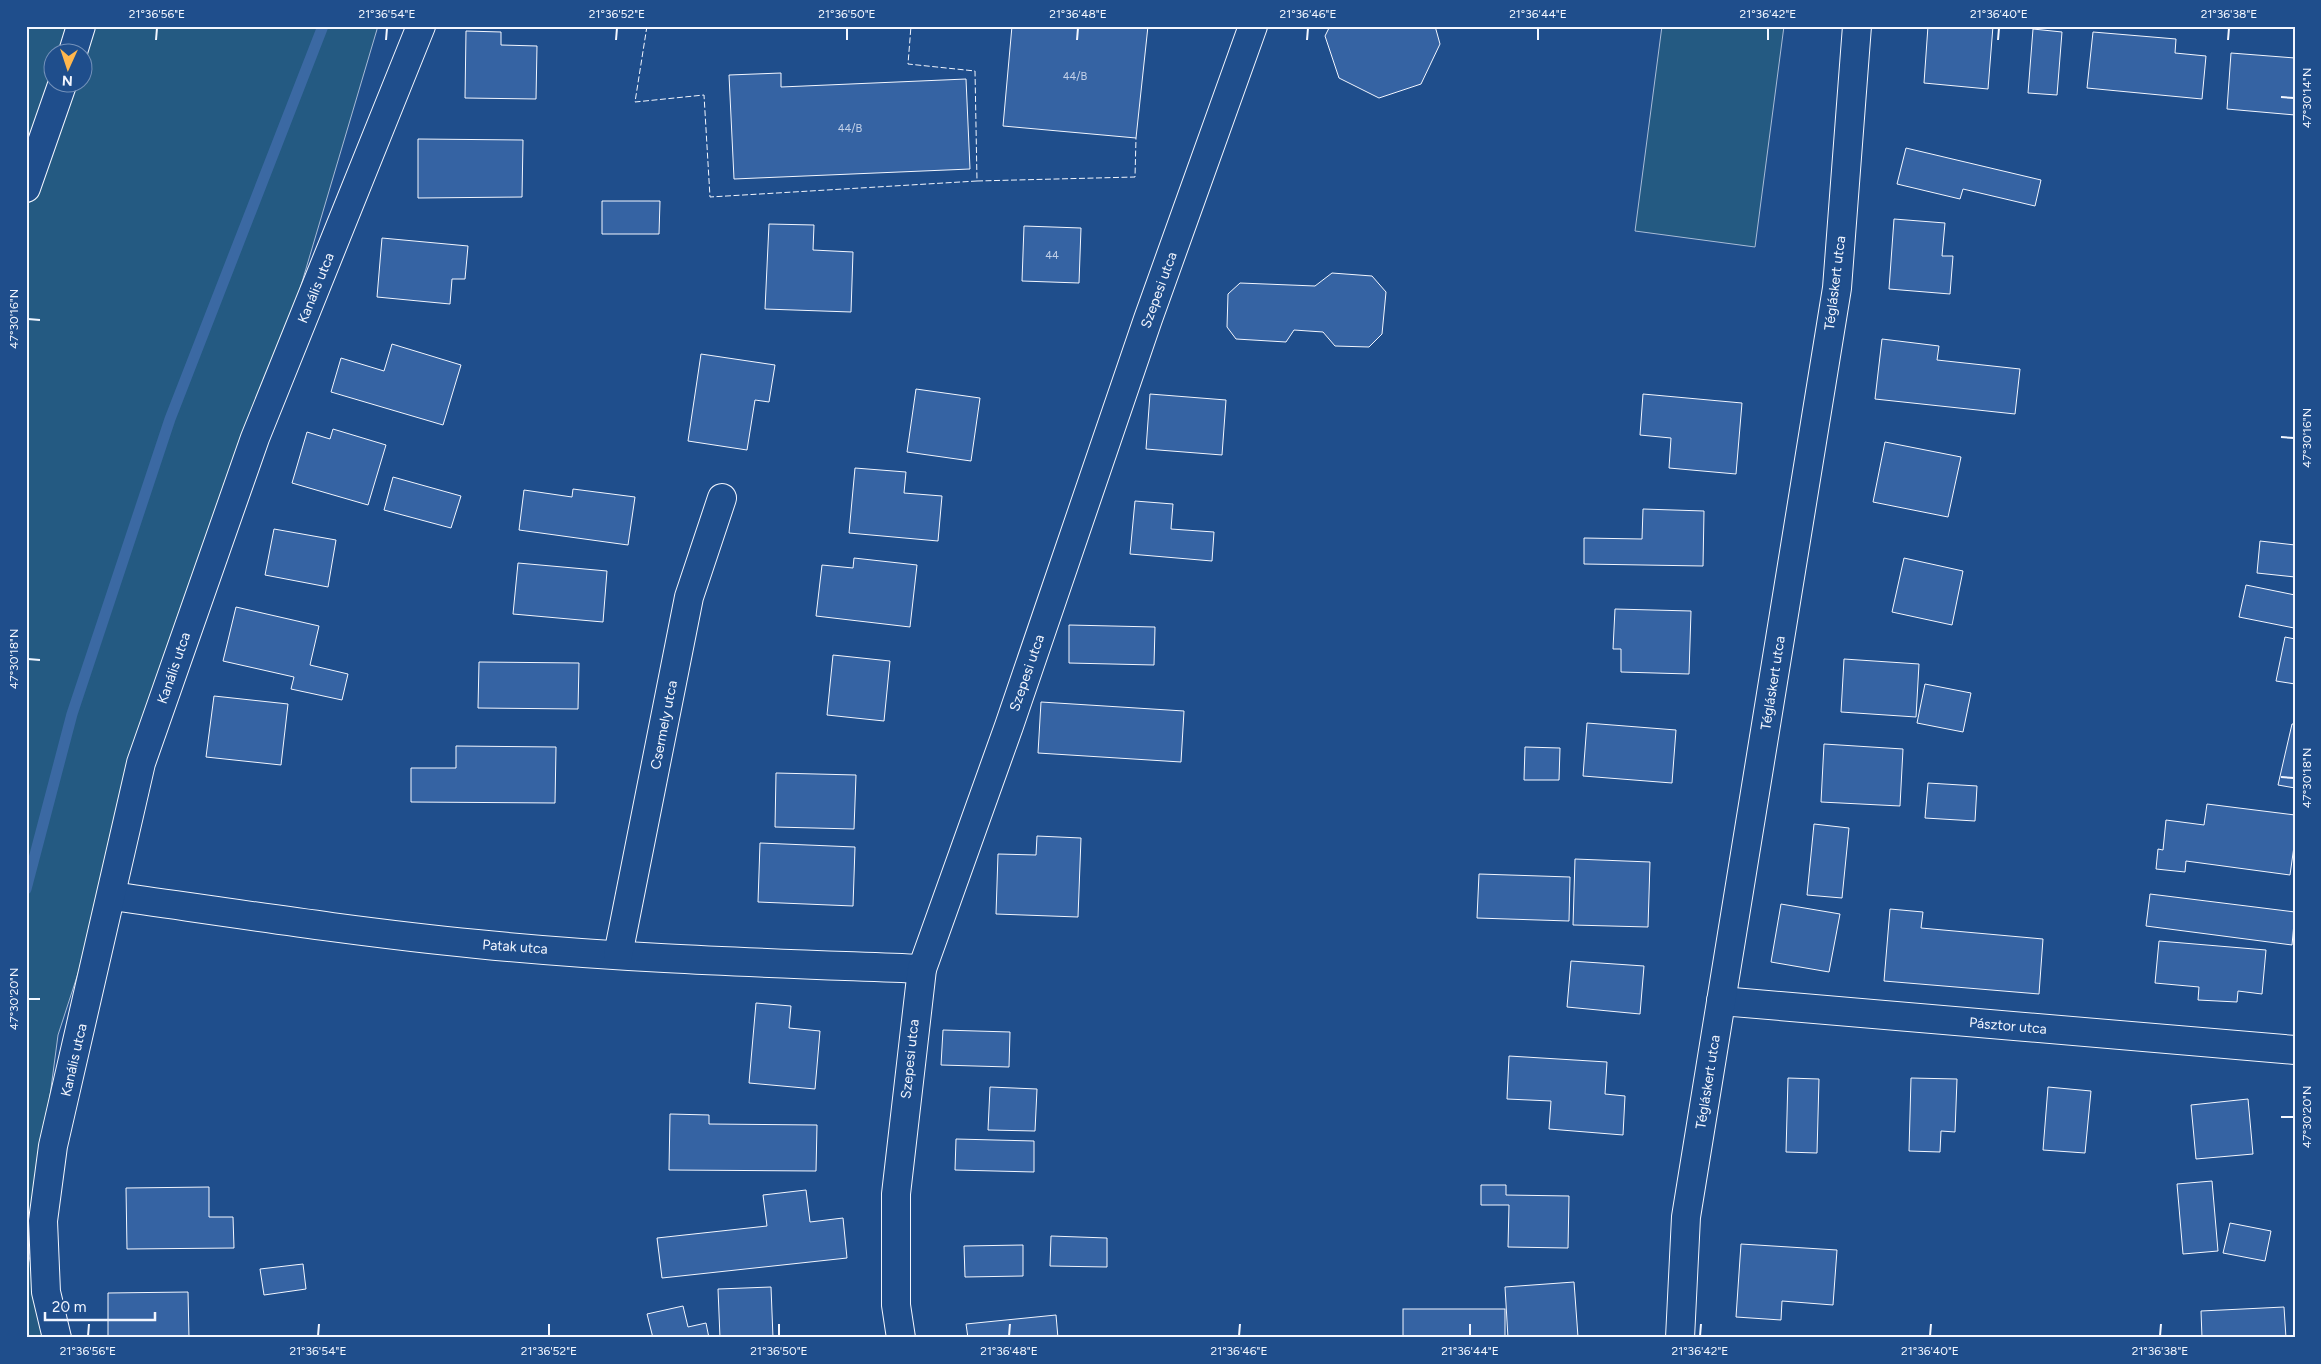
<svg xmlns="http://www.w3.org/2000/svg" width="2321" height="1364" font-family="Figtree,sans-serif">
	<rect width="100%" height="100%" fill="#1f4e8c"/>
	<g fill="#245a82" stroke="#a8bbd7" fill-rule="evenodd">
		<path d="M 26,26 L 378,26 L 297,299 L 58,1035 L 29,1256 L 47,1338 L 26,1338 ZM 52,52 L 82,52 L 82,82 L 52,82 Z"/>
		<polygon points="1662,26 1784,26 1755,247 1635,231"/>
	</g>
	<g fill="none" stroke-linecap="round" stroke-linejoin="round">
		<polyline stroke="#3b69a3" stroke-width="11" points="26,889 72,714 170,419 323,26"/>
	</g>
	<g fill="#3563a3" stroke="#f2f6ff">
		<polygon points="1012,26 1148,26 1136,138 1003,126"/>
		<polygon points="1330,26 1435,26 1440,44 1421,84 1379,98 1339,78 1325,36"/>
		<polygon points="1928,26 1993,26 1988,89 1924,83"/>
		<polygon points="2033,29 2062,32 2057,95 2028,93"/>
		<polygon points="466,31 501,32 501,45 537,46 536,99 465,98"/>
		<polygon points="2093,32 2176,39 2175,53 2206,56 2202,99 2087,88"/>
		<polygon points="2231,53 2295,58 2295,115 2227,109"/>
		<polygon points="781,73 781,87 966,79 970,169 734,179 729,75"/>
		<polygon points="418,139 523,140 522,197 418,198"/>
		<polygon points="1906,148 2041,180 2035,206 1963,189 1960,199 1897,184"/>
		<polygon points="602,201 660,201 659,234 602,234"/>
		<polygon points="1894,219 1945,223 1942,256 1953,256 1950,294 1889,289"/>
		<polygon points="769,224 814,225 813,250 853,252 851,312 765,309"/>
		<polygon points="1024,226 1081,228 1079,283 1022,281"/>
		<polygon points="382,238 468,246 465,279 452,279 450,304 377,297"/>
		<polygon points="1332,273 1372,276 1386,292 1382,334 1369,347 1335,346 1323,332 1294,330 1286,342 1236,339 1227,327 1228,294 1240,283 1315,286"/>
		<polygon points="1882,339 1939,346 1937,360 2020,369 2015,414 1875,399"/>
		<polygon points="392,344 461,365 443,425 331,392 341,358 384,371"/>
		<polygon points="701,354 775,365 769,402 755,400 747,450 688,441"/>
		<polygon points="916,389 980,398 971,461 907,452"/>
		<polygon points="1150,394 1226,400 1222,455 1146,449"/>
		<polygon points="1643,394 1742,403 1736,474 1669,468 1671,438 1640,435"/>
		<polygon points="333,429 386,445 368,505 292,483 307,432 330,439"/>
		<polygon points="1885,442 1961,457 1948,517 1873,502"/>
		<polygon points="855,468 906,472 904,493 942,496 938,541 849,533"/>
		<polygon points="393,477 461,496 451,528 384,510"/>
		<polygon points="573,489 635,497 628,545 519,530 524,490 572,497"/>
		<polygon points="1135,501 1173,504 1171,529 1214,532 1212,561 1130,554"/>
		<polygon points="1643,509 1704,511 1703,566 1584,564 1584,538 1642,539"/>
		<polygon points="274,529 336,540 328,587 265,575"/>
		<polygon points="2260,541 2295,545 2295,577 2257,573"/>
		<polygon points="854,558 917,565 910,627 816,616 822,565 853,568"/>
		<polygon points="1904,558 1963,571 1952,625 1892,612"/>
		<polygon points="518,563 607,571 603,622 513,614"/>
		<polygon points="2246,585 2295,595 2294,628 2239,617"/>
		<polygon points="236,607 319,626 310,665 348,674 342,700 291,689 294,677 223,661"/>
		<polygon points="1615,609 1691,611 1689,674 1621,672 1621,649 1613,649"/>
		<polygon points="1069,625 1155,627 1154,665 1069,663"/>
		<polygon points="2285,637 2295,639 2295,684 2276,681"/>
		<polygon points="833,655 890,661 884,721 827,715"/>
		<polygon points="1844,659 1919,664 1916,717 1841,712"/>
		<polygon points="479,662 579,663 578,709 478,708"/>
		<polygon points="1925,684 1971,693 1963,732 1917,723"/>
		<polygon points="214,696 288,704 281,765 206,757"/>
		<polygon points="1041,702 1184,711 1181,762 1038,753"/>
		<polygon points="1587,723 1676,730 1672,783 1583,776"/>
		<polygon points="2292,724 2295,724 2295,788 2278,785"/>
		<polygon points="1824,744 1903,749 1900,806 1821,802"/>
		<polygon points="456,746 556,747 555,803 411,802 411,768 456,768"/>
		<polygon points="1525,747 1560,748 1559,780 1524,780"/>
		<polygon points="776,773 856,775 854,829 775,827"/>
		<polygon points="1928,783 1977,786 1975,821 1925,818"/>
		<polygon points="2207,804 2295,815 2295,839 2290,875 2186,861 2185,872 2156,869 2158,849 2163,850 2166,820 2204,825"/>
		<polygon points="1814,824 1849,828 1842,898 1807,895"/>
		<polygon points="1037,836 1081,838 1078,917 996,914 998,854 1036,855"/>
		<polygon points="760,843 855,847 853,906 758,902"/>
		<polygon points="1575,859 1650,862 1648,927 1573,925"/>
		<polygon points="1479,874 1570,877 1569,921 1477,918"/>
		<polygon points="2150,894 2295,912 2292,945 2146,926"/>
		<polygon points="1781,904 1840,914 1829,972 1771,962"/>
		<polygon points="1890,909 1923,912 1921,928 2043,939 2039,994 1884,981"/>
		<polygon points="2159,941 2266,950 2262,994 2238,991 2237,1002 2198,1000 2199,987 2155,983"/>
		<polygon points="1571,961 1644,966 1640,1014 1567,1007"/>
		<polygon points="756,1003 791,1006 789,1028 820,1031 815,1089 749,1083"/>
		<polygon points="943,1030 1010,1032 1009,1067 941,1065"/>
		<polygon points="1509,1056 1607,1062 1605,1094 1625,1096 1623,1135 1549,1129 1551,1101 1507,1099"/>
		<polygon points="1788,1078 1819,1079 1817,1153 1786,1152"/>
		<polygon points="1911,1078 1957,1079 1955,1132 1941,1131 1940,1152 1909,1151"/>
		<polygon points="990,1087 1037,1089 1035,1131 988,1130"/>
		<polygon points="2048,1087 2091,1091 2085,1153 2043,1150"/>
		<polygon points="2248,1099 2253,1154 2196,1159 2191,1105"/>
		<polygon points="670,1114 709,1115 709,1124 817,1125 816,1171 669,1170"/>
		<polygon points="956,1139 1034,1141 1034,1172 955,1170"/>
		<polygon points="2212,1181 2218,1251 2183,1254 2177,1184"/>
		<polygon points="1481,1185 1506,1185 1506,1195 1569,1196 1568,1248 1508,1247 1509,1205 1481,1205"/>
		<polygon points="209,1187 209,1217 233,1217 234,1248 127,1249 126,1188"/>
		<polygon points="806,1190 810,1222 843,1218 847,1258 662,1278 657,1238 767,1226 763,1195"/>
		<polygon points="2230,1223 2271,1231 2265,1261 2223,1253"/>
		<polygon points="1051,1236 1107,1238 1107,1267 1050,1266"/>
		<polygon points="1741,1244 1837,1250 1833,1305 1782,1301 1781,1320 1736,1317"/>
		<polygon points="1023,1245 1023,1276 965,1277 964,1246"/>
		<polygon points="303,1264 306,1289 264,1295 260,1269"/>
		<polygon points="1574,1282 1578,1337 1508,1338 1505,1287"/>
		<polygon points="771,1287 773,1338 720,1338 718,1289"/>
		<polygon points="188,1292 189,1338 108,1338 108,1293"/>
		<polygon points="683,1306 688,1327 706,1323 709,1338 653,1338 647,1314"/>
		<polygon points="2284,1307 2286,1338 2202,1338 2201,1311"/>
		<rect x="1403" y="1309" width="102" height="29"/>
		<polygon points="1056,1315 1058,1338 968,1338 966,1324"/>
	</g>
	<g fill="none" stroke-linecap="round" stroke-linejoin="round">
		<defs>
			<g id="street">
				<path d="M 112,896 C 233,913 355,932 477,944 C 624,959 773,963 922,969"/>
				<polyline points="618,955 689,597 722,498"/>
				<polyline points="1721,1001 2295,1050"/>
				<polyline points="57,1338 46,1292 43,1221 53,1146 141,763 255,438 421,26"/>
				<polyline points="901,1338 896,1305 896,1194 922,969 1009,726 1148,319 1253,26"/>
				<polyline points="1680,1338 1686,1217 1837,288 1857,26"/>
			</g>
			<g id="secondary">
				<polyline points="73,52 81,26"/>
				<polyline points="26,188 63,82"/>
			</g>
		</defs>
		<use href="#street" stroke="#f2f6ff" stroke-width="30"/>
		<use href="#secondary" stroke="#f2f6ff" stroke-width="30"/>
		<use href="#street" stroke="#1f4e8c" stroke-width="28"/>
		<use href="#secondary" stroke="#1f4e8c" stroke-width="28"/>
		<g stroke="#f2f6ff" stroke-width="1" stroke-dasharray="6 2.5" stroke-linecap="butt">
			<polyline points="647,26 635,102 704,95 710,197 977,181 975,71 908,64 911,26"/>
			<polyline points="977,181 1135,177 1136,138"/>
		</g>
	</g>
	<path fill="none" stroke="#f2f6ff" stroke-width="2" d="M 156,40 L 157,28M 386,40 L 387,28M 616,40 L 617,28M 847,40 L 847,28M 1077,40 L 1078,28M 1307,40 L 1308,28M 1538,40 L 1538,28M 1768,40 L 1768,28M 1998,40 L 1999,28M 2228,40 L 2229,28M 2281,97 L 2294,98M 28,319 L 40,320M 2281,437 L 2294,438M 28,659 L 40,660M 2281,777 L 2294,778M 28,999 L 40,999M 2281,1117 L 2294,1117M 88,1336 L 89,1324M 318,1336 L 319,1324M 549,1336 L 549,1324M 779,1336 L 779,1324M 1009,1336 L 1010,1324M 1239,1336 L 1240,1324M 1470,1336 L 1470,1324M 1700,1336 L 1701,1324M 1930,1336 L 1931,1324M 2160,1336 L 2161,1324"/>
	<g text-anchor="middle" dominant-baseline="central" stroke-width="4" stroke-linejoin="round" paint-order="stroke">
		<g font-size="11" fill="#c3d1e8">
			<text x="1075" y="76">44/B</text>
			<text x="850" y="128">44/B</text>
			<text x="1052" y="255">44</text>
		</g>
		<g font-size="14" fill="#f2f6ff" stroke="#1f4e8c">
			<text transform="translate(1835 283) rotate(-83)">Tégláskert utca</text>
			<text transform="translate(316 288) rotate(-68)">Kanális utca</text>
			<text transform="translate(1159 290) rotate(-70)">Szepesi utca</text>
			<text transform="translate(174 668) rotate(-71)">Kanális utca</text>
			<text transform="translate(1027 673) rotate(-71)">Szepesi utca</text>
			<text transform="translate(1773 683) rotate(-81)">Tégláskert utca</text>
			<text transform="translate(664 725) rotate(-79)">Csermely utca</text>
			<text transform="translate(515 947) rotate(4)">Patak utca</text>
			<text transform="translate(2008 1026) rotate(5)">Pásztor utca</text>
			<text transform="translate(910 1059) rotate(-84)">Szepesi utca</text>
			<text transform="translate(74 1060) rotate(-77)">Kanális utca</text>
			<text transform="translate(1708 1082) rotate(-81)">Tégláskert utca</text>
		</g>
	</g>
	<rect width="2321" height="1364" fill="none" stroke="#1f4e8c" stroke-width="55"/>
	<g transform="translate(68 68) rotate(183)"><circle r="24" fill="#1f4e8c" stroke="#7391ba"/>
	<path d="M0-4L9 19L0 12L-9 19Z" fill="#ffb74d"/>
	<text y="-8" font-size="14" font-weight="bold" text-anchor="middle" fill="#f2f6ff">N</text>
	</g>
	<path d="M45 1312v8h110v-8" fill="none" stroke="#f2f6ff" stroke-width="2.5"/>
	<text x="52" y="1312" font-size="15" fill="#f2f6ff" stroke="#1f4e8c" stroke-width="4" paint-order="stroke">20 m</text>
	<rect x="28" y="28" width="2266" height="1308" fill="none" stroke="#f2f6ff" stroke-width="2"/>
	<g font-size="12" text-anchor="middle" fill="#f2f6ff">
		<text x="157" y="18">21°36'56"E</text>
		<text x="387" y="18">21°36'54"E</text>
		<text x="617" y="18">21°36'52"E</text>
		<text x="847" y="18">21°36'50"E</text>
		<text x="1078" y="18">21°36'48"E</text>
		<text x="1308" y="18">21°36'46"E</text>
		<text x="1538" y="18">21°36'44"E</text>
		<text x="1768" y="18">21°36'42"E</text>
		<text x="1999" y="18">21°36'40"E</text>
		<text x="2229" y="18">21°36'38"E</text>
		<text transform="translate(2307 98) rotate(-90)" y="4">47°30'14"N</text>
		<text transform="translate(14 319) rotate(-90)" y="4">47°30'16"N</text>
		<text transform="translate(2307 438) rotate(-90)" y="4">47°30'16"N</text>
		<text transform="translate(14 659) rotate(-90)" y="4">47°30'18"N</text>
		<text transform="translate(2307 778) rotate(-90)" y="4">47°30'18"N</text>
		<text transform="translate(14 999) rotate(-90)" y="4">47°30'20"N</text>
		<text transform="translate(2307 1117) rotate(-90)" y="4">47°30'20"N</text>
		<text x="88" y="1355">21°36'56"E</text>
		<text x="318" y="1355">21°36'54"E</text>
		<text x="549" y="1355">21°36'52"E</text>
		<text x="779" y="1355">21°36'50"E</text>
		<text x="1009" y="1355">21°36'48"E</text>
		<text x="1239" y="1355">21°36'46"E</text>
		<text x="1470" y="1355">21°36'44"E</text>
		<text x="1700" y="1355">21°36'42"E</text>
		<text x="1930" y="1355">21°36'40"E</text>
		<text x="2160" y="1355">21°36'38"E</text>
	</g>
</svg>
